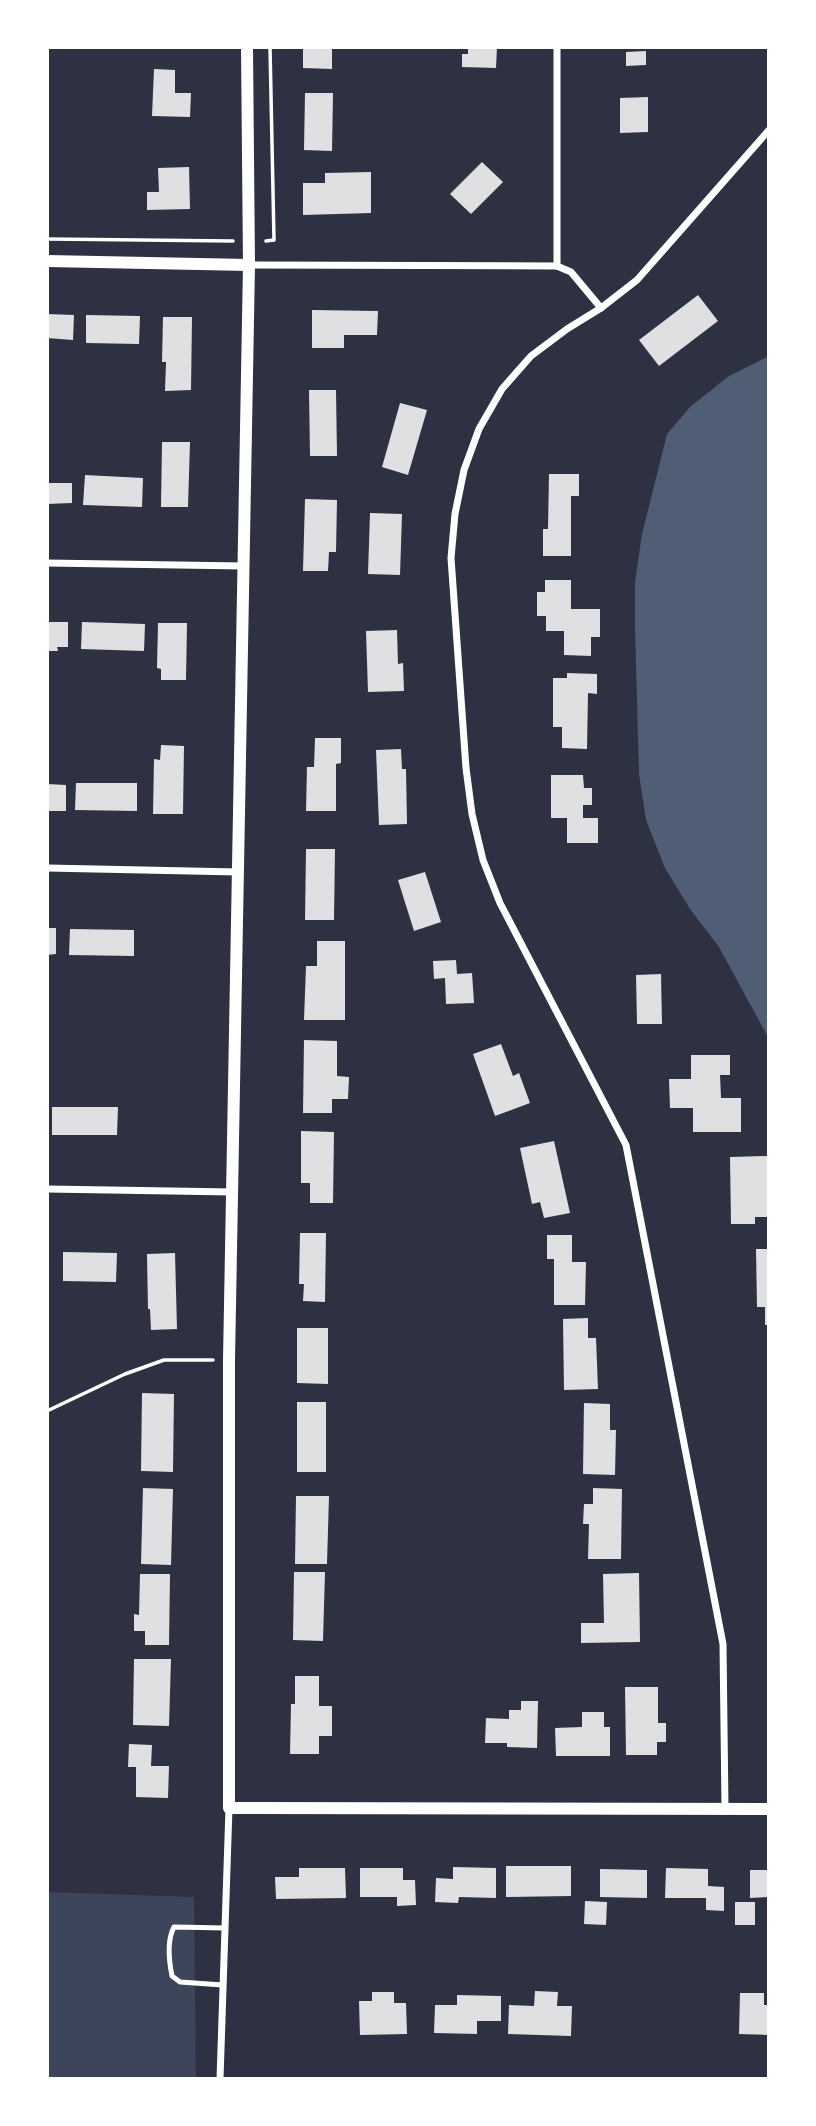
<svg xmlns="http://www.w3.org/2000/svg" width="816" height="2126" font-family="'Golos Text',sans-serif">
	<rect width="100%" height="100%" fill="#2d3142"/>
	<polygon fill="#3c4559" points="47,1892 194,1897 196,2079 47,2079"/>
	<polygon fill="#4f5d75" points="769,356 769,1039 719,947 690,909 665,868 646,820 639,774 635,628 635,582 642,534 667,434 690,407 729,376"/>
	<g fill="#e0e0e3">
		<polygon points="303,47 332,47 332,69 303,68"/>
		<polygon points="468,47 497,47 496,68 462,67 462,54 468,54"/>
		<polygon points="646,51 646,65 626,66 626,52"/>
		<polygon points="154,69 175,70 175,93 191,93 190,117 152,116"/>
		<polygon points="305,93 333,93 332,151 304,150"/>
		<polygon points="648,97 648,132 620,133 620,98"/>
		<polygon points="482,162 503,182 471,214 450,194"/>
		<polygon points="189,167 190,209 147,210 147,192 159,192 158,168"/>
		<polygon points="371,172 371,213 303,215 303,183 325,183 325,173"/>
		<polygon points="698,295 718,321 659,366 639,340"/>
		<polygon points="312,310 378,311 377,335 344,335 344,348 312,348"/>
		<polygon points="47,314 74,315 73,340 47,338"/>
		<polygon points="86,315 140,316 139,344 86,343"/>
		<polygon points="163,317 192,317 191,390 165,391 166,362 162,362"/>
		<polygon points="309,390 336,390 337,456 310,456"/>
		<polygon points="400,403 427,410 408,475 382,467"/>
		<polygon points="162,442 190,442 188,507 161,507"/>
		<polygon points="549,474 579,474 579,496 571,496 571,556 543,556 543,529 548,529"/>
		<polygon points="85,475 143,478 142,507 83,505"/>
		<polygon points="47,483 72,483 72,503 47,504"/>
		<polygon points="305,499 337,500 336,552 329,552 328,571 303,571"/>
		<polygon points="370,513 402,514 400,575 368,574"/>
		<polygon points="545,580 571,580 571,609 600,609 600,637 591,637 591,656 564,655 564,631 546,631 546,616 537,616 537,592 545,592"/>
		<polygon points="47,622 68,622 68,647 57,647 58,651 47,651"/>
		<polygon points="82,622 145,624 144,651 81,649"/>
		<polygon points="158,623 187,623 186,680 161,680 161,669 157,668"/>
		<polygon points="397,630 398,664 403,663 404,691 368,692 366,631"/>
		<polygon points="567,673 597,674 597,694 588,693 587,749 562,748 562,727 553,727 553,678 567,678"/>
		<polygon points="315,738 341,738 341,763 336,764 336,811 306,811 307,767 314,767"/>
		<polygon points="161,745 184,746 183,814 153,814 154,759 160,760"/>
		<polygon points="401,749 402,769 406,769 407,824 379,825 376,750"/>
		<polygon points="551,775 583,775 584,788 592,788 592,805 583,805 583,818 598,818 598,843 567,843 567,818 551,818"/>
		<polygon points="76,783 137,783 137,811 75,810"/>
		<polygon points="47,784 66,785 66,811 47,811"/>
		<polygon points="306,849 335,849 334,920 305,920"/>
		<polygon points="425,872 441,922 414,931 398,880"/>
		<polygon points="47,928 56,928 56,954 47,955"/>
		<polygon points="70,929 134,930 134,956 69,955"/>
		<polygon points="317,941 345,941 345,1020 304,1020 306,966 317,966"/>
		<polygon points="456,960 457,974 472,973 474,1003 446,1004 445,978 434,979 433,961"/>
		<polygon points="661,974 662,1024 637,1024 636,975"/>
		<polygon points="304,1040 337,1041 337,1076 349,1077 348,1099 332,1099 332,1113 303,1113"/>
		<polygon points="501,1044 513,1076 519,1073 530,1103 495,1116 473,1054"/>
		<polygon points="691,1055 730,1055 730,1075 720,1075 721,1098 741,1098 741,1132 693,1132 693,1108 670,1108 669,1079 691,1079"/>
		<polygon points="52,1107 118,1107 117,1135 52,1135"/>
		<polygon points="301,1131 334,1132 333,1203 310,1203 310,1183 301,1183"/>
		<polygon points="554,1141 570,1213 544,1218 540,1202 532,1204 520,1148"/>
		<polygon points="767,1156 767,1181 769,1181 767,1217 755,1217 755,1224 731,1224 730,1157"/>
		<polygon points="300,1233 326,1233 325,1302 303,1301 304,1284 299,1284"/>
		<polygon points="547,1235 572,1235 572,1262 586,1262 585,1305 554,1305 554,1259 547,1259"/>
		<polygon points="756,1249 769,1249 769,1325 765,1325 765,1307 757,1307"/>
		<polygon points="63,1252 117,1253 116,1282 63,1281"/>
		<polygon points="175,1253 177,1329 151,1330 150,1309 148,1309 147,1254"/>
		<polygon points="588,1318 588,1338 596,1338 598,1389 564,1390 563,1319"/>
		<polygon points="297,1328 328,1328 328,1384 297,1383"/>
		<polygon points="142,1393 174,1394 173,1472 141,1471"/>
		<rect x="297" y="1402" width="29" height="70"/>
		<polygon points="584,1403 610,1404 610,1430 616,1430 615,1475 583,1474"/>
		<polygon points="143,1488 173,1489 171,1565 141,1564"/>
		<polygon points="593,1488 622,1489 621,1559 588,1559 589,1524 583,1524 584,1504 593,1504"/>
		<polygon points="296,1496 329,1496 327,1564 295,1564"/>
		<polygon points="294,1572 325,1572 323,1641 293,1640"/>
		<polygon points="639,1573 640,1642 581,1643 581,1623 604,1623 603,1574"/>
		<polygon points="140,1574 170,1574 169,1645 145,1645 145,1631 134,1631 134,1614 139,1615"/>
		<polygon points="134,1659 171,1659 169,1726 133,1725"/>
		<polygon points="295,1676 319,1676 319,1706 332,1706 332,1736 319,1736 319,1754 290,1754 291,1704 295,1704"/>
		<polygon points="625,1687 658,1687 658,1723 666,1723 666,1742 657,1742 657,1755 626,1755"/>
		<polygon points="521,1701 538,1701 537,1748 507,1747 507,1743 485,1743 486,1718 509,1719 509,1710 521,1710"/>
		<polygon points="582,1712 604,1712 604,1727 610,1727 610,1756 556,1756 555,1728 582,1727"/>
		<polygon points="129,1744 152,1745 151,1766 169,1766 168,1798 136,1797 136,1767 128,1767"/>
		<polygon points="506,1866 571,1866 571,1896 506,1897"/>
		<polygon points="453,1867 496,1868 496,1898 459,1897 458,1903 435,1902 436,1878 453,1879"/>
		<polygon points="299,1868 345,1868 346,1898 276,1899 275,1877 299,1877"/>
		<polygon points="360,1868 403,1868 403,1880 415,1880 416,1905 397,1906 397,1897 360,1897"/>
		<polygon points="666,1868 708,1869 708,1886 724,1887 724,1911 706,1910 706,1898 665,1898"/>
		<polygon points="600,1869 647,1870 647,1898 600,1897"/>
		<polygon points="750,1870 769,1870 769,1897 750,1898"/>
		<polygon points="585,1901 607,1902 606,1925 584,1924"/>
		<rect x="735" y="1902" width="20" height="23"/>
		<polygon points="535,1991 558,1992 557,2006 572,2006 571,2036 508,2034 509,2005 534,2006"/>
		<polygon points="372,1992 394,1992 394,2003 406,2003 407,2034 360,2035 359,2001 372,2001"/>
		<polygon points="740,1993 764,1993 764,2005 769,2005 769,2035 739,2034"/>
		<polygon points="457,1995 501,1996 501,2021 477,2021 477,2034 434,2033 435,2005 457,2005"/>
	</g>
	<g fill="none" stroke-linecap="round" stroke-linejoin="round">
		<g stroke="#fff" stroke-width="3.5">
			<polyline points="47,239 233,241"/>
			<polyline points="266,241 274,240 270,47"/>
			<polyline points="47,1411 125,1374 164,1360 213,1360"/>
		</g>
		<path stroke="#fff" stroke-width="5" d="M 223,1985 L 180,1982 L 172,1976 C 169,1961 167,1940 174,1927 L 225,1928"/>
		<g stroke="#fff" stroke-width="7">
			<polyline points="557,47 557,266"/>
			<polyline points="249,265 557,266 571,272 601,308"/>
			<polyline points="47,563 243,566"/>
			<polyline points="47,868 238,872"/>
			<polyline points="47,1189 232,1192"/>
			<polyline points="725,1808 723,1644 626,1145 500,903 483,860 472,814 466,768 451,558 455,514 464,470 479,429 502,389 531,356 567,329 601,308 637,280 769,130"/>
			<polyline points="220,2079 229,1808"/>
		</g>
		<g stroke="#fff" stroke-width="12">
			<polyline points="247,47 249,265 229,1360 229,1808 769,1809"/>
			<polyline points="47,261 249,265"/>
		</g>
	</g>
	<rect width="816" height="2126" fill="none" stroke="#ffffff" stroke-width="98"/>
</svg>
